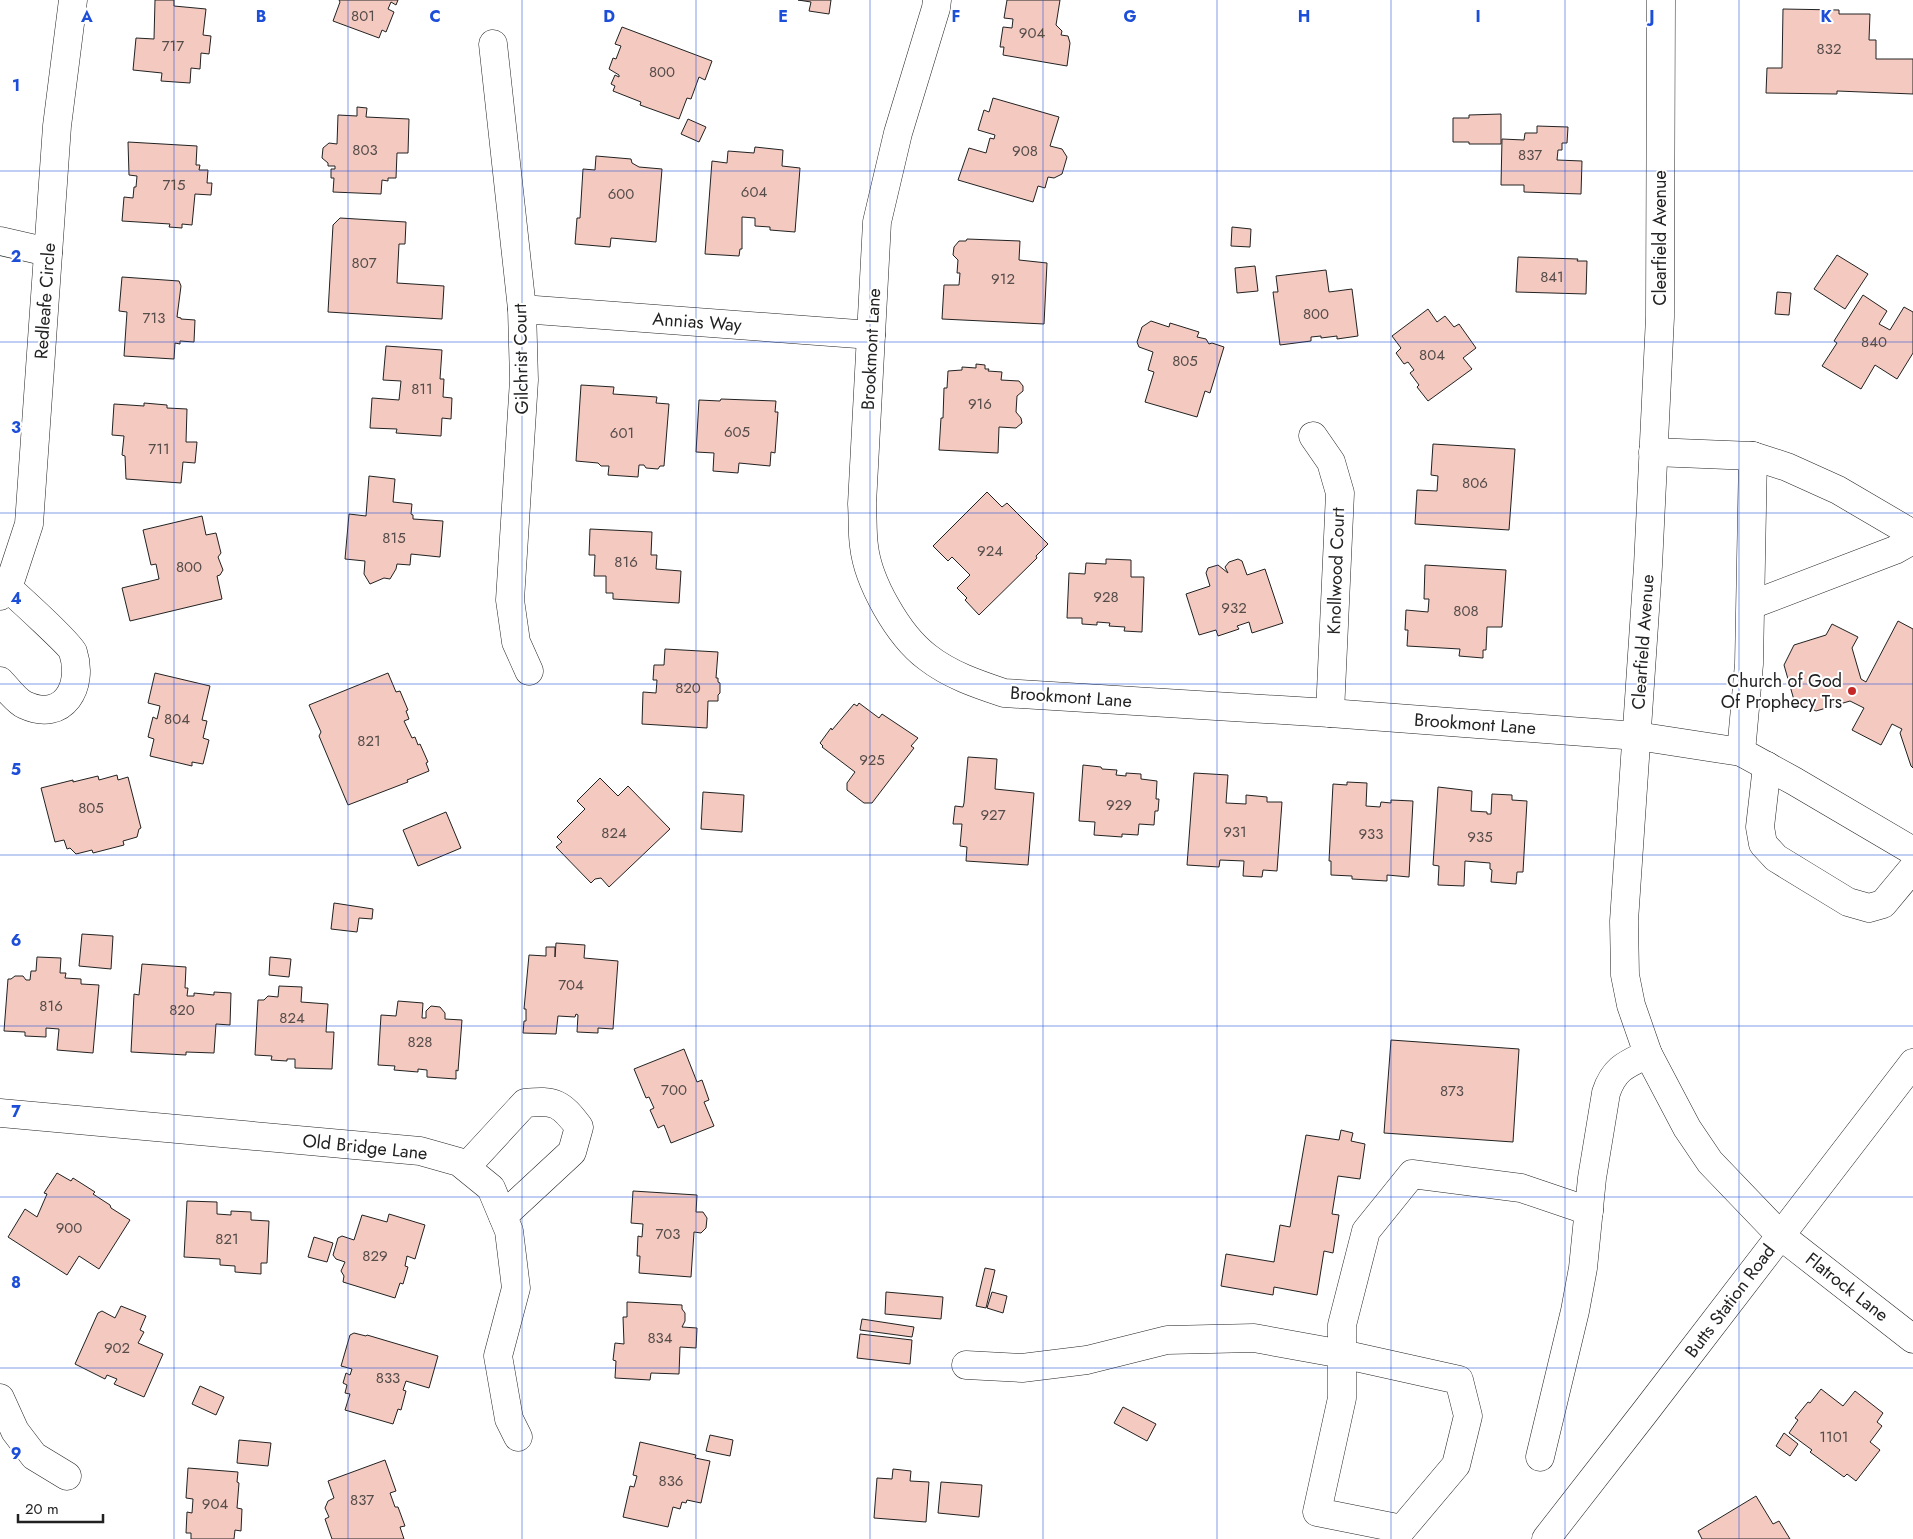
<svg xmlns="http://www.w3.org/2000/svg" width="1913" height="1539" font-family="Jost,sans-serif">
	<rect width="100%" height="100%" fill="#fff"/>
	<g fill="#f3c9c0" stroke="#222">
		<polygon points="155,0 174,0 174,6 206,9 203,35 211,36 209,54 201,53 200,69 191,68 190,83 161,81 162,73 133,70 136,38 154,39"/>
		<polygon points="339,0 398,0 396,5 391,2 388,9 394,12 386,32 382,30 379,38 333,21 340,2"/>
		<polygon points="798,0 831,0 829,14 809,11 811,2"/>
		<polygon points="1007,0 1060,0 1056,25 1062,31 1061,35 1068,36 1070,43 1067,66 1003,55 1004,47 1000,47 1003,27 1012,28 1013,19 1004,18"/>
		<polygon points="1783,9 1839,10 1839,14 1870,14 1869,40 1876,40 1876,59 1913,59 1913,94 1837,91 1837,94 1766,93 1767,68 1782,68"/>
		<polygon points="622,27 712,61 705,80 699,77 691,99 687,98 679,119 640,105 641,102 613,91 615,86 611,84 615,75 619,77 619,75 609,69 613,58 616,59 621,46 615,44"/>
		<polygon points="993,98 1059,117 1050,146 1062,149 1067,157 1062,174 1054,178 1048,177 1045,188 1038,186 1033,202 958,180 969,148 986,153 990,138 994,139 995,135 978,130 984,110 989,112"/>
		<polygon points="357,107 367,108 366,117 409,119 408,153 397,153 396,178 388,178 388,181 382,180 381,194 333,192 334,178 331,178 331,169 335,169 335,166 328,166 328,163 322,158 323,148 329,143 337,144 338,115 357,116"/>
		<polygon points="1501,114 1501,144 1469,144 1469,142 1453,142 1453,118 1469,118 1469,115"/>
		<polygon points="688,119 706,127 699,142 681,134"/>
		<polygon points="1537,126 1568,127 1567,143 1562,143 1562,150 1558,150 1557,160 1582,161 1581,194 1524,192 1524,185 1501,185 1502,139 1524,140 1525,133 1537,133"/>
		<polygon points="128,142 197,146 196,165 200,165 199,170 208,170 207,183 212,183 211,195 195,194 192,225 182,224 182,228 169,227 170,224 122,221 124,197 133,198 134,187 136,187 137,176 129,175"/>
		<polygon points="755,147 783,150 782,166 800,168 795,232 770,230 770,227 755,226 755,218 742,217 742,249 740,249 739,256 705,254 712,161 727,163 728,151 754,153"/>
		<polygon points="596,156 631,159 632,163 639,167 662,169 656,242 611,238 610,247 575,244 577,218 580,218 583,169 595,170"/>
		<polygon points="340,218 406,222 405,244 399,244 397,283 444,286 442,319 328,312 333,225"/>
		<polygon points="1232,227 1251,229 1250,247 1231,246"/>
		<polygon points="967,239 1020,241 1019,260 1047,263 1044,324 942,319 944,285 959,285 960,273 957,273 958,260 953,255 954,247 959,241 966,241"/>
		<polygon points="1837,255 1868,274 1845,309 1814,289"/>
		<polygon points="1518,257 1578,259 1577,261 1587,261 1586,294 1516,292"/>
		<polygon points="1255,266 1258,291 1237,293 1235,268"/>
		<polygon points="1326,270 1329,292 1352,289 1358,336 1337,339 1337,336 1321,338 1321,336 1311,337 1311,341 1280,345 1273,292 1278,292 1276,276"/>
		<polygon points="122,277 179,281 181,286 177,317 181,318 181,319 195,320 194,342 180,341 180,344 175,343 174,359 124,356 127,312 119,311"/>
		<polygon points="1777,292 1791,293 1789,315 1775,314"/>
		<polygon points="1863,295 1887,311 1879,324 1890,330 1904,307 1913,312 1913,353 1897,379 1875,365 1861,389 1822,366 1837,343 1834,341"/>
		<polygon points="1428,309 1437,322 1445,316 1454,327 1459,324 1476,348 1463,358 1472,369 1428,401 1417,387 1419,385 1410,373 1414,370 1408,362 1404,364 1396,353 1401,348 1392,336"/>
		<polygon points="1151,321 1169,327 1170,323 1199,332 1197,337 1206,339 1209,344 1212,343 1224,347 1210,393 1205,391 1197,417 1145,402 1154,372 1148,370 1153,352 1139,347 1137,342 1142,327"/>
		<polygon points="386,346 442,350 440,379 444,379 443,397 452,398 451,419 442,418 441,436 396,433 397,429 370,428 372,398 399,400 401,381 383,380"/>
		<polygon points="976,364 985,365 985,369 989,369 988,371 1002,372 1001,380 1019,381 1023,386 1023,391 1017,396 1016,412 1021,418 1022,423 1016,428 999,427 998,453 939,450 941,418 943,418 944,388 947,388 948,371 962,370 962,367 976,368"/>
		<polygon points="581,385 614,387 613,394 657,397 656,403 669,404 664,466 660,466 658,469 646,468 644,465 639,465 638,477 608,475 609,466 601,466 598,463 576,461"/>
		<polygon points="721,399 776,401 775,412 778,412 775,453 771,452 770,466 739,463 738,473 713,471 714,453 696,452 699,400 720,401"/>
		<polygon points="144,403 167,405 167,408 187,409 186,442 197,442 195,463 183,462 181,483 126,479 125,456 122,455 124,436 112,435 114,404 144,406"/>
		<polygon points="1433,444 1515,449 1509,530 1415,524 1417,490 1437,491 1438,476 1431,475"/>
		<polygon points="369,476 395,479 393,502 412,504 411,514 413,515 413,519 443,521 440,557 411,554 410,565 397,564 396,569 390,579 384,578 370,584 364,574 365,561 345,559 349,514 366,516"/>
		<polygon points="987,492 1002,507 1007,503 1048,544 1036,556 1037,558 979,615 965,600 967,598 957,588 970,575 952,557 948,561 933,546"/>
		<polygon points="202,516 206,535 216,533 221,553 218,557 223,570 220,575 217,576 222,599 130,621 122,588 159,579 156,564 151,565 143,530"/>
		<polygon points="590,529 652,532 651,555 657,555 656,569 681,571 679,603 613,599 613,593 606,593 606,576 594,576 595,555 589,555"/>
		<polygon points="1106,559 1131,560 1131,577 1144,577 1142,632 1124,631 1125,627 1109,626 1110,623 1097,622 1097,625 1082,624 1082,618 1067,618 1069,573 1085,574 1086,563 1106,564"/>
		<polygon points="1238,559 1242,561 1247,575 1265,569 1283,623 1252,633 1249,622 1237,626 1239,629 1218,636 1216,630 1199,635 1186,594 1210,586 1206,573 1208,568 1218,565 1228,573 1225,567 1229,562"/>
		<polygon points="1425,565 1506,570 1502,627 1487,627 1486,650 1483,650 1483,658 1459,656 1460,649 1407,646 1408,630 1405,630 1406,610 1428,612 1429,599 1424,599"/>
		<polygon points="1898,621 1913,629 1913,768 1911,766 1900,733 1902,729 1892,724 1881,745 1852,730 1864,708 1850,701 1816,711 1794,700 1784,665 1794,645 1826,635 1832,624 1858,637 1852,648 1861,679 1866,682"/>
		<polygon points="665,649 718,652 716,678 718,678 718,682 720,683 720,693 718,695 718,701 708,701 707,728 642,724 643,692 656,693 657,680 653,680 654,665 664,665"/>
		<polygon points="155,673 210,686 202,720 207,721 203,738 209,740 203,764 192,762 192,766 150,756 154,739 148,737 153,717 157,719 160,706 148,703"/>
		<polygon points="388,673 396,692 400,691 408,710 406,711 409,719 404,721 412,738 415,737 418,745 420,744 428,762 426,763 429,771 407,780 408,782 348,805 319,736 321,732 309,705"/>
		<polygon points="859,703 879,718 882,714 918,738 911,746 914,748 872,803 864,803 847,790 847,783 855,772 822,747 823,746 820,743 831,728 832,730 854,704 857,706"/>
		<polygon points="968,757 997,759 995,789 1034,793 1028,865 966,861 967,847 960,846 962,824 953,824 955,806 963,807 964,803"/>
		<polygon points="1083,765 1101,767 1102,769 1117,770 1116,775 1126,776 1126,773 1141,774 1141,779 1157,781 1156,799 1159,799 1158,811 1155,811 1154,825 1139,824 1138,835 1122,834 1122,837 1094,835 1095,822 1079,821"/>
		<polygon points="1194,773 1228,775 1226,803 1246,804 1246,795 1267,797 1267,802 1282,802 1277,871 1263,870 1262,877 1243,876 1244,861 1220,860 1219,867 1187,865"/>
		<polygon points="117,775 118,780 128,777 141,828 139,829 137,837 123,841 124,845 93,853 92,850 76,854 70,848 67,849 64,840 55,842 41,788 73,780 73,782 98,776 99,780"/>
		<polygon points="600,778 618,796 628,786 670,829 609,887 601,878 595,879 591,883 556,847 562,842 557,837 585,809 577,801"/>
		<polygon points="1347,782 1367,783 1366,806 1380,807 1381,802 1391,803 1391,800 1413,801 1409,877 1387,875 1387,881 1352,879 1352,876 1331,875 1331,861 1329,861 1333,784 1347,785"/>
		<polygon points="1438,787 1472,791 1471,811 1487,812 1487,814 1491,814 1492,794 1512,795 1512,800 1527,801 1523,872 1517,872 1516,884 1491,882 1492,870 1490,869 1490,863 1465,861 1464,886 1438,885 1439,866 1433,865"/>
		<polygon points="703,792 744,795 742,832 701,829"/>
		<polygon points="446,812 461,848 418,866 403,830"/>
		<polygon points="334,903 373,909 372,919 359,918 357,932 331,929"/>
		<polygon points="82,934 113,936 111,969 79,966"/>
		<polygon points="556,943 585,945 584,958 618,961 613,1029 598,1028 598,1033 577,1032 578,1015 576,1014 575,1017 558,1016 556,1034 523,1033 524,1021 526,1021 526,1009 524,1009 529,955 546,956 546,947 555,947 555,957"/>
		<polygon points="37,957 61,958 60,973 66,973 65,978 81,979 81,984 99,985 93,1053 57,1050 59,1029 46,1028 46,1037 25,1036 25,1032 4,1031 8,979 11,979 15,976 23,976 26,980 30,980 31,971 36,971"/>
		<polygon points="270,957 291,959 289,977 269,975"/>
		<polygon points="142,964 186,967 185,988 188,988 187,996 194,996 194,993 214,995 214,992 231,993 230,1025 216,1024 214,1053 186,1052 186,1055 131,1052 134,994 139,995"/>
		<polygon points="279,986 302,987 301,1002 328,1004 326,1032 334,1032 332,1069 295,1068 295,1059 287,1059 287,1061 271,1060 272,1056 255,1055 258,1000 264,1000 268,996 278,997"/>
		<polygon points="398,1001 423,1003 422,1018 426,1018 426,1011 431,1006 440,1007 445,1013 445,1019 462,1020 458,1071 456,1070 456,1079 427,1077 427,1070 418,1069 418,1072 394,1070 395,1066 378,1065 381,1015 396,1016"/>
		<polygon points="1391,1040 1519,1049 1513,1142 1384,1133"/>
		<polygon points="684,1049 697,1082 702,1080 709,1100 704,1102 714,1126 671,1143 664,1125 658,1128 650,1110 654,1108 649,1097 646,1098 634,1069"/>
		<polygon points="1341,1130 1353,1133 1351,1141 1365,1144 1360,1179 1338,1176 1332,1214 1339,1215 1333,1253 1324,1251 1317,1295 1274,1287 1273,1295 1221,1286 1226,1254 1274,1262 1280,1225 1290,1227 1306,1135 1339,1140"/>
		<polygon points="57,1173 71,1181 73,1178 95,1192 93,1194 110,1205 111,1208 130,1220 99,1269 79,1256 67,1275 8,1237 25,1209 37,1217 47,1194 44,1193"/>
		<polygon points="633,1191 697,1195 696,1212 703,1212 707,1218 706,1228 701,1233 694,1232 691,1277 639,1273 640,1256 637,1256 638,1236 642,1237 643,1224 631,1223"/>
		<polygon points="187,1201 217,1202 217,1214 231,1215 231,1211 251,1212 251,1220 269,1221 267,1263 261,1263 261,1274 235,1272 235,1266 220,1265 220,1259 184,1257"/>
		<polygon points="389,1214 425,1225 415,1259 407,1256 405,1266 408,1267 403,1284 400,1283 395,1298 343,1282 344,1276 341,1271 345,1262 336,1259 333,1255 338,1238 342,1236 354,1240 362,1215 387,1222"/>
		<polygon points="314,1237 333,1243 327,1262 308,1257"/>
		<polygon points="985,1268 995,1270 986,1308 976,1306"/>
		<polygon points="886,1292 943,1297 941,1319 885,1314"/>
		<polygon points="992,1292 1007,1296 1003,1313 987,1308"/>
		<polygon points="627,1302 682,1305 682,1309 685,1313 685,1321 682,1327 697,1328 696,1348 680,1347 679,1374 651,1373 650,1380 615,1378 616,1361 613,1360 615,1343 624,1344 623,1317 627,1317"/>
		<polygon points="121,1306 146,1316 140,1330 144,1332 138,1343 163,1354 144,1397 114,1384 117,1379 107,1375 105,1379 75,1364 98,1313 102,1311 115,1318"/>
		<polygon points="862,1319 914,1327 912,1337 860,1330"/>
		<polygon points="354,1333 366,1336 367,1335 438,1356 429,1388 406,1381 403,1390 406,1391 401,1410 398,1409 393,1424 345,1410 350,1394 345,1393 347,1385 343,1383 346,1373 350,1375 352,1369 341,1366 350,1335"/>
		<polygon points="860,1334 912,1340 910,1364 857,1358"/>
		<polygon points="200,1386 224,1397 216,1415 192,1404"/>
		<polygon points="1821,1389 1843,1406 1855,1391 1883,1413 1877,1422 1882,1426 1870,1442 1880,1450 1856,1481 1847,1474 1844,1477 1810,1452 1812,1450 1789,1433 1798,1420 1795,1418 1808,1402 1810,1403"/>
		<polygon points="1123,1407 1156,1424 1147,1441 1114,1423"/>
		<polygon points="1784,1433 1798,1444 1790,1456 1776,1446"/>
		<polygon points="710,1435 733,1440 730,1456 706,1451"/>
		<polygon points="239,1440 271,1443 268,1466 237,1463"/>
		<polygon points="640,1442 696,1455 695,1458 710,1461 701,1503 687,1500 686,1503 682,1502 680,1509 673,1507 668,1527 623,1517 630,1486 634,1487 637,1476 633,1475"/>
		<polygon points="385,1460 396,1491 390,1493 395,1507 398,1507 405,1526 400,1527 404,1539 332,1539 325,1519 329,1517 325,1508 328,1501 334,1498 328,1481"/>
		<polygon points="188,1468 238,1472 237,1482 239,1483 237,1508 242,1509 241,1531 235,1530 234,1539 191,1539 191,1533 186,1533 187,1512 192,1513 193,1499 186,1498"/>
		<polygon points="893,1469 911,1471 910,1481 929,1482 926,1522 874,1518 877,1478 892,1479"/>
		<polygon points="941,1482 982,1485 979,1517 938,1513"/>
		<polygon points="1756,1496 1773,1524 1779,1521 1790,1539 1702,1539 1698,1531"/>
	</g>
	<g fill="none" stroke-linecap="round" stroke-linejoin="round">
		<defs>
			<g id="minor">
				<path d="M 937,0 L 936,8 L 898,133 L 877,222 L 862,504 C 863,518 862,532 864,546 C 868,582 898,635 927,657 C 950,675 977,684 1004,693 L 1330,713 L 1637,736 L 1741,752 L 1794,781 L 1913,851"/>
				<polyline points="1661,0 1660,317 1648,566 1624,921 1625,975 1631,1005 1648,1054 1687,1128 1710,1162 1781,1236 1913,1339"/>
				<polyline points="493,44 522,309 524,380 510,600 516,642 529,671"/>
				<polyline points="0,241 48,252"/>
				<polyline points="522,309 871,335"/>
				<polyline points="1313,436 1331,462 1340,493 1330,713"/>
				<polyline points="1653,452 1753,456 1787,467 1838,490 1913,534"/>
				<polyline points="0,596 8,588 29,524 57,126 73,0"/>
				<polyline points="1751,605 1895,550 1913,540"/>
				<path d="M 0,681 C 7,688 16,701 25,705 C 64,723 84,686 73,652 C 70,644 18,597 8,588"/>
				<polyline points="1741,752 1749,664 1753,456"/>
				<polyline points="1767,766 1760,827 1763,844 1776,858 1848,902 1869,908 1883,904 1913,868"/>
				<polyline points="0,1113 420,1151 459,1162 491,1188 509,1231 516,1288 498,1356 509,1419 518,1437"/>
				<path d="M 466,1167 L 525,1103 C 555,1100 561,1103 579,1127 L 572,1152 L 503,1216"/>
				<polyline points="966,1365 1022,1368 1087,1360 1167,1340 1254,1338 1342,1354 1459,1380 1468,1416 1456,1465 1402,1529 1317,1512 1342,1398 1342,1325 1366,1231 1412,1174 1521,1188 1589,1211"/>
				<polyline points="0,1398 15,1431 34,1456 67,1476"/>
				<path d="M 1540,1457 L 1575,1311 L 1583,1268 L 1592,1178 L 1606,1093 C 1614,1068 1627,1064 1648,1054"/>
			</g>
			<polyline id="major" points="1546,1539 1645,1412 1913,1063"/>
		</defs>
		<use href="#minor" stroke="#222" stroke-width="29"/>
		<use href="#major" stroke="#222" stroke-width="29"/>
		<use href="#minor" stroke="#fff" stroke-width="28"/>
		<use href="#major" stroke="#fff" stroke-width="28"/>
	</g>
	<path fill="none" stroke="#1d4ed8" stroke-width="1" stroke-opacity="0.55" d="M 174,0 L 174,1539M 348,0 L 348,1539M 522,0 L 522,1539M 696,0 L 696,1539M 870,0 L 870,1539M 1043,0 L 1043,1539M 1217,0 L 1217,1539M 1391,0 L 1391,1539M 1565,0 L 1565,1539M 1739,0 L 1739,1539M 0,171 L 1913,171M 0,342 L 1913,342M 0,513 L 1913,513M 0,684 L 1913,684M 0,855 L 1913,855M 0,1026 L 1913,1026M 0,1197 L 1913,1197M 0,1368 L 1913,1368"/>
	<circle fill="#c62828" stroke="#fff" stroke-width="2" cx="1852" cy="691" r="5"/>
	<g text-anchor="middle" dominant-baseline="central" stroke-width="4" stroke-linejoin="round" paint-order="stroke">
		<g font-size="15" fill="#564c4a">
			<text x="363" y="16">801</text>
			<text x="1032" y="33">904</text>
			<text x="173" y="46">717</text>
			<text x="1829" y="49">832</text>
			<text x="662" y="72">800</text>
			<text x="365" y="150">803</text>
			<text x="1025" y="151">908</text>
			<text x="1530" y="155">837</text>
			<text x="174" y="185">715</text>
			<text x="754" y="192">604</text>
			<text x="621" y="194">600</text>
			<text x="364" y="263">807</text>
			<text x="1552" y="277">841</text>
			<text x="1003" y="279">912</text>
			<text x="1316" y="314">800</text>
			<text x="154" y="318">713</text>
			<text x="1874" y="342">840</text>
			<text x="1432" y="355">804</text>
			<text x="1185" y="361">805</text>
			<text x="422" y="389">811</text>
			<text x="980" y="404">916</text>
			<text x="737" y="432">605</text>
			<text x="622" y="433">601</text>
			<text x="159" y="449">711</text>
			<text x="1475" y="483">806</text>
			<text x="394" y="538">815</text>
			<text x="990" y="551">924</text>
			<text x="626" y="562">816</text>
			<text x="189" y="567">800</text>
			<text x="1106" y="597">928</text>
			<text x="1234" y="608">932</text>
			<text x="1466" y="611">808</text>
			<text x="688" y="688">820</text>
			<text x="177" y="719">804</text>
			<text x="369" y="741">821</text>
			<text x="872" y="760">925</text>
			<text x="1119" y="805">929</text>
			<text x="91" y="808">805</text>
			<text x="993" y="815">927</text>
			<text x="1235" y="832">931</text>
			<text x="614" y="833">824</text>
			<text x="1371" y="834">933</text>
			<text x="1480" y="837">935</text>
			<text x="571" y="985">704</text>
			<text x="51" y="1006">816</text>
			<text x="182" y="1010">820</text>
			<text x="292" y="1018">824</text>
			<text x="420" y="1042">828</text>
			<text x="674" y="1090">700</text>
			<text x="1452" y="1091">873</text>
			<text x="69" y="1228">900</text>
			<text x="668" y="1234">703</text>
			<text x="227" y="1239">821</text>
			<text x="375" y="1256">829</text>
			<text x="660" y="1338">834</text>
			<text x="117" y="1348">902</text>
			<text x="388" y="1378">833</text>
			<text x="1834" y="1437">1101</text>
			<text x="671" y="1481">836</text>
			<text x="362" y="1500">837</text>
			<text x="215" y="1504">904</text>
		</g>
		<g font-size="18" fill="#222" stroke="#fff">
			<text transform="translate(1660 238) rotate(-90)">Clearfield Avenue</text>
			<text transform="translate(45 301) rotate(-86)">Redleafe Circle</text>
			<text transform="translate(697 322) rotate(4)">Annias Way</text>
			<text transform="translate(871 349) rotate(-87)">Brookmont Lane</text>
			<text transform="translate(521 359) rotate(-91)">Gilchrist Court</text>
			<text transform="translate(1336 571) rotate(-88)">Knollwood Court</text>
			<text transform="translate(1643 642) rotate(-86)">Clearfield Avenue</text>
			<text transform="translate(1071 697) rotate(4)">Brookmont Lane</text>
			<text transform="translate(1475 724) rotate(4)">Brookmont Lane</text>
			<text transform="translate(365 1147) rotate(6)">Old Bridge Lane</text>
			<text transform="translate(1847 1287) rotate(38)">Flatrock Lane</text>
			<text transform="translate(1730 1301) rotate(-53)">Butts Station Road</text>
		</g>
		<g font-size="18" fill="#222" stroke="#fff" text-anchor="end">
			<text x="1842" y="681">Church of God<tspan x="1842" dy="21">Of Prophecy Trs</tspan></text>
		</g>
	</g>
	<g font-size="16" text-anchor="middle" font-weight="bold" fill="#1d4ed8" stroke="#fff" stroke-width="4" stroke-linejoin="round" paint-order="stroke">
		<text x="87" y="22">A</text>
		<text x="261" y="22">B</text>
		<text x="435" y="22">C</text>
		<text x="609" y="22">D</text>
		<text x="783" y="22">E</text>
		<text x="956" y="22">F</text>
		<text x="1130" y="22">G</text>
		<text x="1304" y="22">H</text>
		<text x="1478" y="22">I</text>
		<text x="1652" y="22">J</text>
		<text x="1826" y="22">K</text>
		<text x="16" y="91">1</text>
		<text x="16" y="262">2</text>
		<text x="16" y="433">3</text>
		<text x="16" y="604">4</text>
		<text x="16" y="775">5</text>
		<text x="16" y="946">6</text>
		<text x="16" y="1117">7</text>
		<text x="16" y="1288">8</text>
		<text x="16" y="1459">9</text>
	</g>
	<path d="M18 1514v8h85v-8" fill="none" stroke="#222222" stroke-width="2.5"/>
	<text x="25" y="1514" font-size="15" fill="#222222" stroke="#ffffff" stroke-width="4" paint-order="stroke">20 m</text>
</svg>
